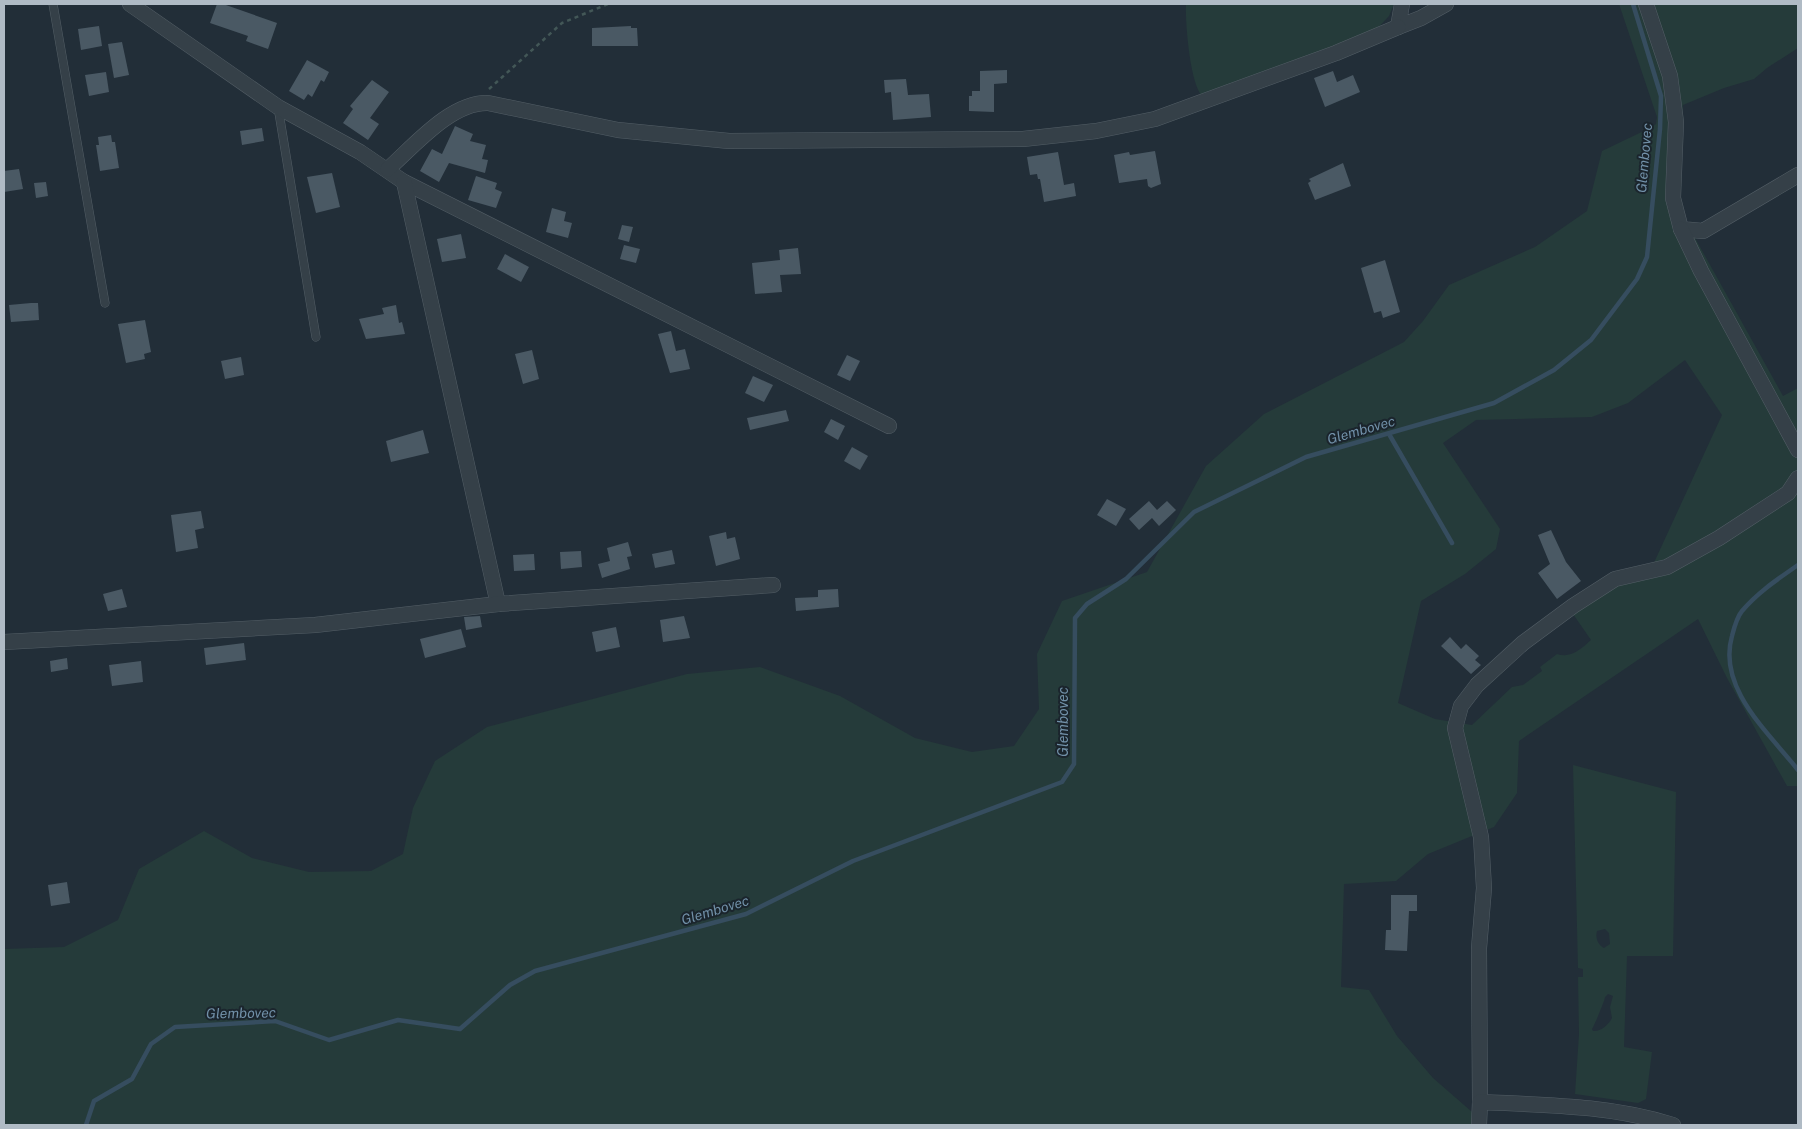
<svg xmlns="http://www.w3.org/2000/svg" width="1802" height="1129" font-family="'Public Sans',sans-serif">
	<rect width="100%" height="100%" fill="#222e38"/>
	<g fill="#253b3a" fill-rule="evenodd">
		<path d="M 1186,4 L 1394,4 L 1389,16 L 1376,30 L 1202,96 C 1190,84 1185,22 1186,4 Z"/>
		<path d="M 1619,4 L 1798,4 L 1798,48 L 1767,68 L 1754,79 L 1724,88 L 1683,105 L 1677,194 L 1685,220 L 1783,396 L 1798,388 L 1798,786 L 1787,786 L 1727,678 L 1698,619 L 1519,741 L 1517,793 L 1494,827 L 1428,854 L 1396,881 L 1344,884 L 1341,987 L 1369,990 L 1397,1036 L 1433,1078 L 1487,1125 L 4,1125 L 4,949 L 64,947 L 118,920 L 139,869 L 204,831 L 252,858 L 309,872 L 371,871 L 403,854 L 413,808 L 435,761 L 487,727 L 687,674 L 760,667 L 840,696 L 915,738 L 972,752 L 1014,746 L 1039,709 L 1037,654 L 1062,601 L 1147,572 L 1206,466 L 1264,414 L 1404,342 L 1423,321 L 1449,285 L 1535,247 L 1587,211 L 1602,151 L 1650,128 L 1656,124 L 1657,117 ZM 1685,360 L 1722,415 L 1646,580 C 1619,578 1595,600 1573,614 L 1591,640 C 1582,648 1571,659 1557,654 L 1540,667 L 1542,671 L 1523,685 L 1512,687 L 1472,725 L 1435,719 L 1398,703 L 1421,601 L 1465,574 L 1496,549 L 1500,529 L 1443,443 L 1476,420 L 1592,417 L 1628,403 Z"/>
		<path d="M 1573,765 L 1676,792 L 1673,956 L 1627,956 L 1624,1047 L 1652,1052 L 1646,1099 L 1638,1103 L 1575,1094 L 1579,1034 L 1578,977 L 1583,977 L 1583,969 L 1578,968 ZM 1605,929 L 1609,933 L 1610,944 L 1604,948 C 1598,945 1595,938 1597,931 ZM 1608,994 L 1613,996 L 1610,1007 L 1612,1018 C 1609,1024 1601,1032 1593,1031 L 1592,1029 C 1595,1024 1605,1000 1605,997 Z"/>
	</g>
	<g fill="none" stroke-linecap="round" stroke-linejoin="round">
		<g stroke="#364d5f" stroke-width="4.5">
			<polyline points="1389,434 1452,543"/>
			<path d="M 1798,565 C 1778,579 1758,592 1742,611 C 1737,617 1734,628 1732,636 C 1717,688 1769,733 1798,770"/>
			<polyline points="86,1125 94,1101 132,1079 151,1044 175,1027 275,1021 329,1040 398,1020 460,1029 510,985 535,971 746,914 853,861 1062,782 1074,764 1075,618 1087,604 1126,579 1194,512 1306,457 1494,403 1554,370 1591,340 1637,279 1647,257 1660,129 1661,96 1633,4"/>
		</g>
	</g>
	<g fill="#4a5964">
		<polygon points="217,4 223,4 277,23 268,49 246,41 248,36 210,23"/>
		<polygon points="99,26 102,46 81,50 78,29"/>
		<polygon points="631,26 631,28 637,28 638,46 592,46 592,28"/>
		<polygon points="122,42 129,75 114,78 108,44"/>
		<polygon points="307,60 329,72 324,82 321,80 312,97 308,94 304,100 289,91"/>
		<polygon points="1007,70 1007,83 994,84 994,112 969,111 969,96 972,96 972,91 980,91 980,71"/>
		<polygon points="1333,71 1337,82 1353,75 1360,92 1325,107 1314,78"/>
		<polygon points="106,72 109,92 89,96 85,75"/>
		<polygon points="906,79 908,95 929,94 931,117 893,120 891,92 885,93 884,80"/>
		<polygon points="372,80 389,92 370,118 379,124 368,140 343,123 353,109 350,106"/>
		<polygon points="455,126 473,134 470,141 486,145 482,159 488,160 485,173 449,163 439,182 420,171 432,149 442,154"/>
		<polygon points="262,128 264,141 242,145 240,131"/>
		<polygon points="111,135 112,142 115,142 119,168 100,171 96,145 99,145 98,137"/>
		<polygon points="1155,151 1161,184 1151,188 1148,186 1147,179 1119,183 1114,155 1129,152 1130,155"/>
		<polygon points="1058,152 1064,185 1074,183 1076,196 1044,202 1040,179 1038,179 1037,174 1030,175 1027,157"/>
		<polygon points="1343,163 1351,186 1315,200 1308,183 1311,181 1309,179"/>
		<polygon points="19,169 23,189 4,192 4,171"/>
		<polygon points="332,173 340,207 316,213 307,177"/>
		<polygon points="476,176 497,183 495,189 502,192 496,208 468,200"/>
		<polygon points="46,182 48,196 36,198 34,183"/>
		<polygon points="552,208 566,212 564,221 572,223 568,238 546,232"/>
		<polygon points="622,225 633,227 629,242 618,239"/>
		<polygon points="461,234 466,258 442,262 437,239"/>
		<polygon points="624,245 640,249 636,263 620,259"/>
		<polygon points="798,248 801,274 780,275 782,292 755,294 752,263 780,260 779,250"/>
		<polygon points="505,254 529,267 521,282 497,269"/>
		<polygon points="1385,260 1400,312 1383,318 1381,311 1374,313 1361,268"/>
		<polygon points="31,303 38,303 39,320 11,322 9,305"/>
		<polygon points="396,305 399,323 402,322 405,334 366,339 359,319 384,314 382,308"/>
		<polygon points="145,320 151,352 144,354 145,359 126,363 118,324"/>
		<polygon points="671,331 676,351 685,349 690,369 670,373 658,334"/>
		<polygon points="532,350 539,379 523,384 515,354"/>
		<polygon points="847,355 860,361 850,381 837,375"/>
		<polygon points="241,357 244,375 225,379 221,361"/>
		<polygon points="753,376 773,385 764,402 745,393"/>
		<polygon points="786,410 789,421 750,430 747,418"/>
		<polygon points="831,419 845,426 838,440 824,432"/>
		<polygon points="423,430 429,453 391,462 386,441"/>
		<polygon points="852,447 868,456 860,470 844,461"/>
		<polygon points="1107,499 1126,509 1116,526 1097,515"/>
		<polygon points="1149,501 1157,510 1167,501 1176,510 1159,526 1152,518 1139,530 1129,519"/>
		<polygon points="201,511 204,528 195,530 198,548 176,552 171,515"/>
		<polygon points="1551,530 1566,562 1581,581 1557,599 1538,573 1550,564 1538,535"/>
		<polygon points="726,532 727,539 735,537 740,559 716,566 709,536"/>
		<polygon points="628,542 632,556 627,557 630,569 602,578 598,564 610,561 607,548"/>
		<polygon points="672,550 675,564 655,568 652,554"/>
		<polygon points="581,551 582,567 561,569 560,552"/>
		<polygon points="534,554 535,570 514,571 513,555"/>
		<polygon points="122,589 127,607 108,611 103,594"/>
		<polygon points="838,589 839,607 796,611 795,598 818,597 818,590"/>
		<polygon points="480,616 482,627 466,630 464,617"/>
		<polygon points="684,616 690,638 663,642 660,620"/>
		<polygon points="616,627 620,647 596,652 592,632"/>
		<polygon points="461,629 466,647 425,658 420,639"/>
		<polygon points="1450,637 1461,649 1466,644 1479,656 1475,660 1481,665 1471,674 1441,646"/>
		<polygon points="244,643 246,660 206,665 204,648"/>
		<polygon points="67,658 68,669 51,672 50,661"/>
		<polygon points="141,661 143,682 112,686 109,665"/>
		<polygon points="67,882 70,903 51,906 48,885"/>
		<polygon points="1391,895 1417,895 1417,911 1409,911 1407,951 1385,950 1386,930 1391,930"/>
	</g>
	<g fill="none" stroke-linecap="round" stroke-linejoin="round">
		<defs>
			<g id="lane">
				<polyline points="53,4 105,303"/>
				<polyline points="278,107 316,337"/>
			</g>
			<g id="street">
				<polyline points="130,4 278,107 360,152 404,182 889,426"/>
				<polyline points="1402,4 1398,27 1421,18 1446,4"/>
				<polyline points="1646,4 1670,76 1676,122 1673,198 1681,229 1703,231 1798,175"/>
				<path d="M 388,169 C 415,145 451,102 488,103 L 618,130 L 729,141 L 1023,139 L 1096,131 L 1155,119 L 1336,53 L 1398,27"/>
				<polyline points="404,182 498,604"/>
				<polyline points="1681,229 1701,271 1798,450"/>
				<polyline points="4,642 315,625 498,604 773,585"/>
				<polyline points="1480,1102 1479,948 1484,888 1481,837 1455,728 1461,706 1477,685 1523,643 1573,606 1615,579 1667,567 1719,538 1788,493 1798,478"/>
				<path d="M 1479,1125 L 1480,1102 C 1544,1105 1611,1105 1673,1125"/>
			</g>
		</defs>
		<use href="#lane" stroke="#535e66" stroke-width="9"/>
		<use href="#street" stroke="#535e66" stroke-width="16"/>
		<polyline stroke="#435757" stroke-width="2.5" stroke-dasharray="4 4" stroke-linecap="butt" points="489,89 562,23 608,4"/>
		<use href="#lane" stroke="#354048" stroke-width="8"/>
		<use href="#street" stroke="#354048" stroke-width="15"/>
	</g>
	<g text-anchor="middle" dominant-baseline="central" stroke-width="4" stroke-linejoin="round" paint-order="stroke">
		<g font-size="14" font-style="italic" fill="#7190a8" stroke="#1b252d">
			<text transform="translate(1644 158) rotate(-85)">Glembovec</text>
			<text transform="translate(1361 430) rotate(-16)">Glembovec</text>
			<text transform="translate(1063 722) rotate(-90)">Glembovec</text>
			<text transform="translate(715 910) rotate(-17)">Glembovec</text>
			<text transform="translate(241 1013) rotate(-1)">Glembovec</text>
		</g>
	</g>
	<rect width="1802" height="1129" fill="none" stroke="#b0bbc5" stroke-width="10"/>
</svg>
